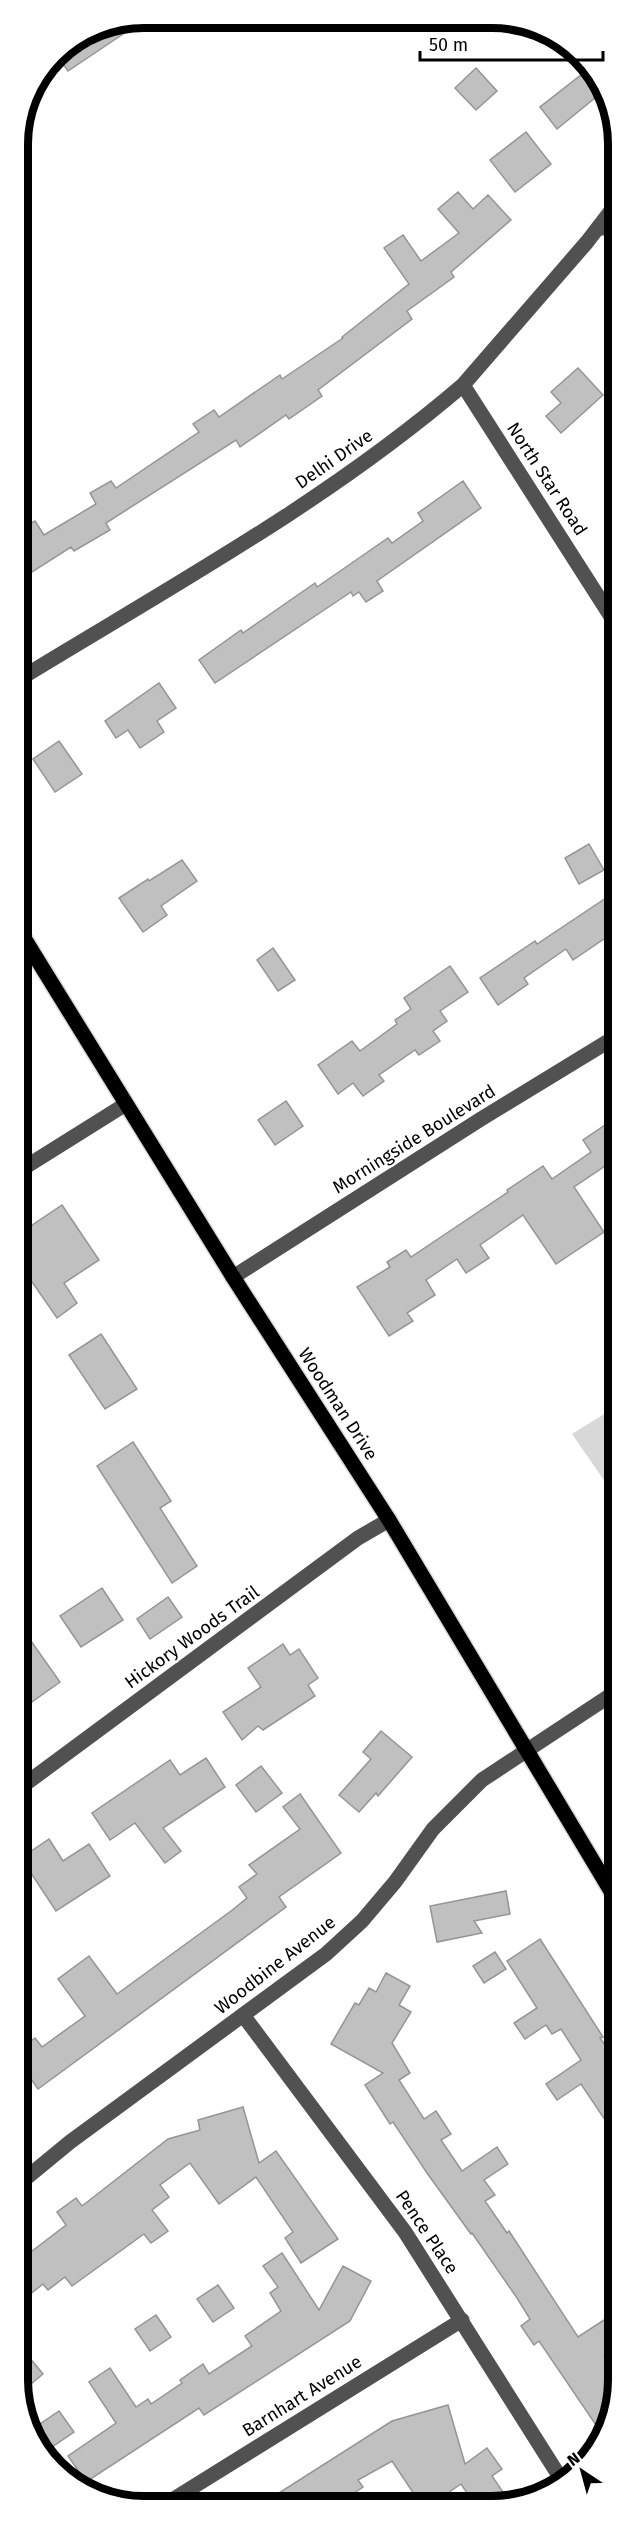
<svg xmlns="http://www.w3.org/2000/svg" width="636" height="2525" font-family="'Fira Sans',sans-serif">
	<rect width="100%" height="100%" fill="#fff"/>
	<polygon fill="#d8d8d8" points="617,1406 617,1499 572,1434"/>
	<g fill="#c0c0c0" stroke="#959595" stroke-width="1.5">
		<polygon points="147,18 68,71 56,54 96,27"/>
		<polygon points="476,68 497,91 476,110 455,88"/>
		<polygon points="590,68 601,93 557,129 540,107"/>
		<polygon points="526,132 551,164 515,192 490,160"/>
		<polygon points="458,192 473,209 488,195 511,220 451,272 454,277 407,311 412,319 318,390 322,396 289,419 286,415 240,447 236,440 106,523 110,530 74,551 71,547 18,581 18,531 35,521 44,535 96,504 90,493 111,481 116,488 199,432 193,424 214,410 219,417 280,375 282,379 343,338 342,337 409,284 384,248 403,235 421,261 459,233 438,209"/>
		<polygon points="578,368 603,395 561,433 546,416 561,403 551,392"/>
		<polygon points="463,481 481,508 377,581 383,591 366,602 359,592 353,596 351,592 215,683 199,660 241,630 243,633 315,583 317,587 388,538 392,543 423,521 418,513"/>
		<polygon points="159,683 176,708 157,721 164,732 140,748 128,730 116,738 105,721"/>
		<polygon points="59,741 82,774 55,792 33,759"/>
		<polygon points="589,844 604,870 579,884 565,858"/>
		<polygon points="182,860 197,881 161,906 167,915 143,932 119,898 148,879 149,881"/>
		<polygon points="606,898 617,915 617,930 573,960 566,949 524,978 528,984 498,1005 480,978 535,941 537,944"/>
		<polygon points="273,948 295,980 278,991 257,960"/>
		<polygon points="450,966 468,992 440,1011 447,1021 433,1031 440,1041 419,1055 415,1050 379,1075 384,1081 363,1096 353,1083 338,1094 318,1065 352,1041 360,1051 397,1024 395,1020 411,1009 404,998"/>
		<polygon points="286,1101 303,1126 275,1145 258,1120"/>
		<polygon points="617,1117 617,1158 574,1187 604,1232 556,1264 523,1215 480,1245 489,1258 466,1273 457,1259 426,1280 435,1295 407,1313 413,1321 389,1336 357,1287 390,1267 387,1262 406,1250 411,1257 508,1192 507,1190 543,1166 552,1179 591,1152 583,1140"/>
		<polygon points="62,1205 99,1260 64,1283 77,1303 57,1318 19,1263 19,1234"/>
		<polygon points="101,1334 137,1389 105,1409 69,1355"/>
		<polygon points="133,1442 171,1501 160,1508 197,1566 172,1583 97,1466"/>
		<polygon points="102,1588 123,1620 81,1647 60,1616"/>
		<polygon points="168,1597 182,1617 150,1639 137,1619"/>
		<polygon points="19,1624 60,1682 19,1711"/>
		<polygon points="283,1644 290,1655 299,1649 318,1678 308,1685 315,1696 263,1730 258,1726 242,1740 223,1712 261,1687 248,1668"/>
		<polygon points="381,1731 412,1757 378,1796 376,1793 359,1812 339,1795 371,1759 363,1752"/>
		<polygon points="206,1758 225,1787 163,1828 181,1851 165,1863 135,1823 110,1840 92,1813 170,1760 180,1775"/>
		<polygon points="261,1766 282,1793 256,1812 236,1785"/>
		<polygon points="300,1794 341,1853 279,1897 286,1907 38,2089 19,2062 19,2050 35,2038 42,2047 85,2016 58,1979 89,1956 117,1994 231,1911 247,1898 239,1887 257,1874 249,1865 300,1829 283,1807"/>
		<polygon points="49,1839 63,1861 89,1844 110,1876 56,1911 21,1858"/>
		<polygon points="506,1891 510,1914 474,1921 482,1933 437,1942 430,1906"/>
		<polygon points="540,1939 603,2037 600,2038 618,2064 618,2111 605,2120 581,2084 557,2100 546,2084 581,2060 561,2029 552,2034 546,2025 525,2039 514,2023 537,2008 507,1961"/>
		<polygon points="495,1952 506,1969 484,1983 473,1966"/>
		<polygon points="386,1973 410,1986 399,2005 411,2012 392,2043 410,2073 399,2080 424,2119 436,2111 451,2134 441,2140 462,2171 497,2147 508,2164 484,2180 495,2195 485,2201 507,2233 509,2231 578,2337 618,2311 618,2347 604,2356 618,2376 618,2389 600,2431 539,2341 534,2345 521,2326 530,2319 517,2298 472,2233 471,2234 427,2173 393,2122 390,2124 365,2085 383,2073 331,2044 355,2003 359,2005 369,1988 376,1992"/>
		<polygon points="243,2107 259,2163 276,2151 338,2239 301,2263 285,2238 293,2232 256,2177 219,2204 190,2163 160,2185 169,2197 152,2210 168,2231 151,2243 144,2234 72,2286 65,2277 48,2290 43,2284 19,2303 19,2261 66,2225 57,2212 76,2198 82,2206 168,2139 200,2130 198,2120"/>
		<polygon points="282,2253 319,2310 343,2266 371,2281 350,2321 204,2415 199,2408 86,2482 68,2456 116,2423 89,2382 110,2368 136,2407 148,2399 151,2404 182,2383 180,2380 203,2364 209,2374 252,2346 245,2336 281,2311 270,2293 278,2287 263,2266"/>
		<polygon points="218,2285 234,2308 213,2322 197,2299"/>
		<polygon points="156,2315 171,2337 150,2351 135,2329"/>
		<polygon points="19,2345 43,2374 19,2394"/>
		<polygon points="448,2405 465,2464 487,2448 502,2469 492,2476 505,2495 489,2506 476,2506 461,2484 429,2506 422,2506 392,2461 358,2480 363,2487 336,2505 260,2505 392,2421"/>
		<polygon points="59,2411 74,2432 52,2447 37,2426"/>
	</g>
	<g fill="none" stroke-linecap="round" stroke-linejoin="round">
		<defs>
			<polyline id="major" points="19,930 233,1277 389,1520 618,1903"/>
		</defs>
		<use href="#major" stroke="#dbdbdb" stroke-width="18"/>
		<g stroke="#515151" stroke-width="15">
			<polyline points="598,228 617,228"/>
			<polyline points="463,385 617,626"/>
			<path d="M 18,680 C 170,587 328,501 463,385 L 587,242 L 617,203"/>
			<polyline points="19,1171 126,1104"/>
			<polyline points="233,1277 481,1119 617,1036"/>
			<polyline points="19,1785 28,1782 358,1538 389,1520"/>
			<polyline points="243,2015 405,2232 563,2482"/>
			<polyline points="19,2184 70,2142 326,1954 362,1921 395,1882 433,1829 482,1780 617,1691"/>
			<polyline points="164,2505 462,2320"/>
		</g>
		<use href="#major" stroke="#000" stroke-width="15"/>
	</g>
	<g text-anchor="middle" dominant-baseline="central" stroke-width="4.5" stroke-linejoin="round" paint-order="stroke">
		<g font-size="18" fill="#000" stroke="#fff">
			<text transform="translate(334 459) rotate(-35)">Delhi Drive</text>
			<text transform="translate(547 479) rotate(57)">North Star Road</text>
			<text transform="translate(414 1139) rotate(-32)">Morningside Boulevard</text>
			<text transform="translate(338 1404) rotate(57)">Woodman Drive</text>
			<text transform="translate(192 1637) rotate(-36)">Hickory Woods Trail</text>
			<text transform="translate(275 1965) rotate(-38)">Woodbine Avenue</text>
			<text transform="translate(427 2232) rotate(56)">Pence Place</text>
			<text transform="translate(302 2396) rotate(-32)">Barnhart Avenue</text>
		</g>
	</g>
	<path d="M0 0H636V2525H0ZM144 28H492A116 116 0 0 1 608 144V2380A116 116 0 0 1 492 2496H144A116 116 0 0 1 28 2380V144A116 116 0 0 1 144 28Z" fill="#fff" fill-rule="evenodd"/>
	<path fill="none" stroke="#000" stroke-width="8" d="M144 28H492A116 116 0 0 1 608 144V2380A116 116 0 0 1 492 2496H144A116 116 0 0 1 28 2380V144A116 116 0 0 1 144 28Z"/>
	<g transform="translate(582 2471) rotate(324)" stroke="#ffffff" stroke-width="4.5" paint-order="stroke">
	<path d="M0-4.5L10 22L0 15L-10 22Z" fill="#000000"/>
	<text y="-9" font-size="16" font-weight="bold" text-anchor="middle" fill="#000000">N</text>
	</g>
	<path d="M420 51v9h183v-9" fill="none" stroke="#000000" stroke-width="3"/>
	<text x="429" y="51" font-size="18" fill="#000000" stroke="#ffffff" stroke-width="4.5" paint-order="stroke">50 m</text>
</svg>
